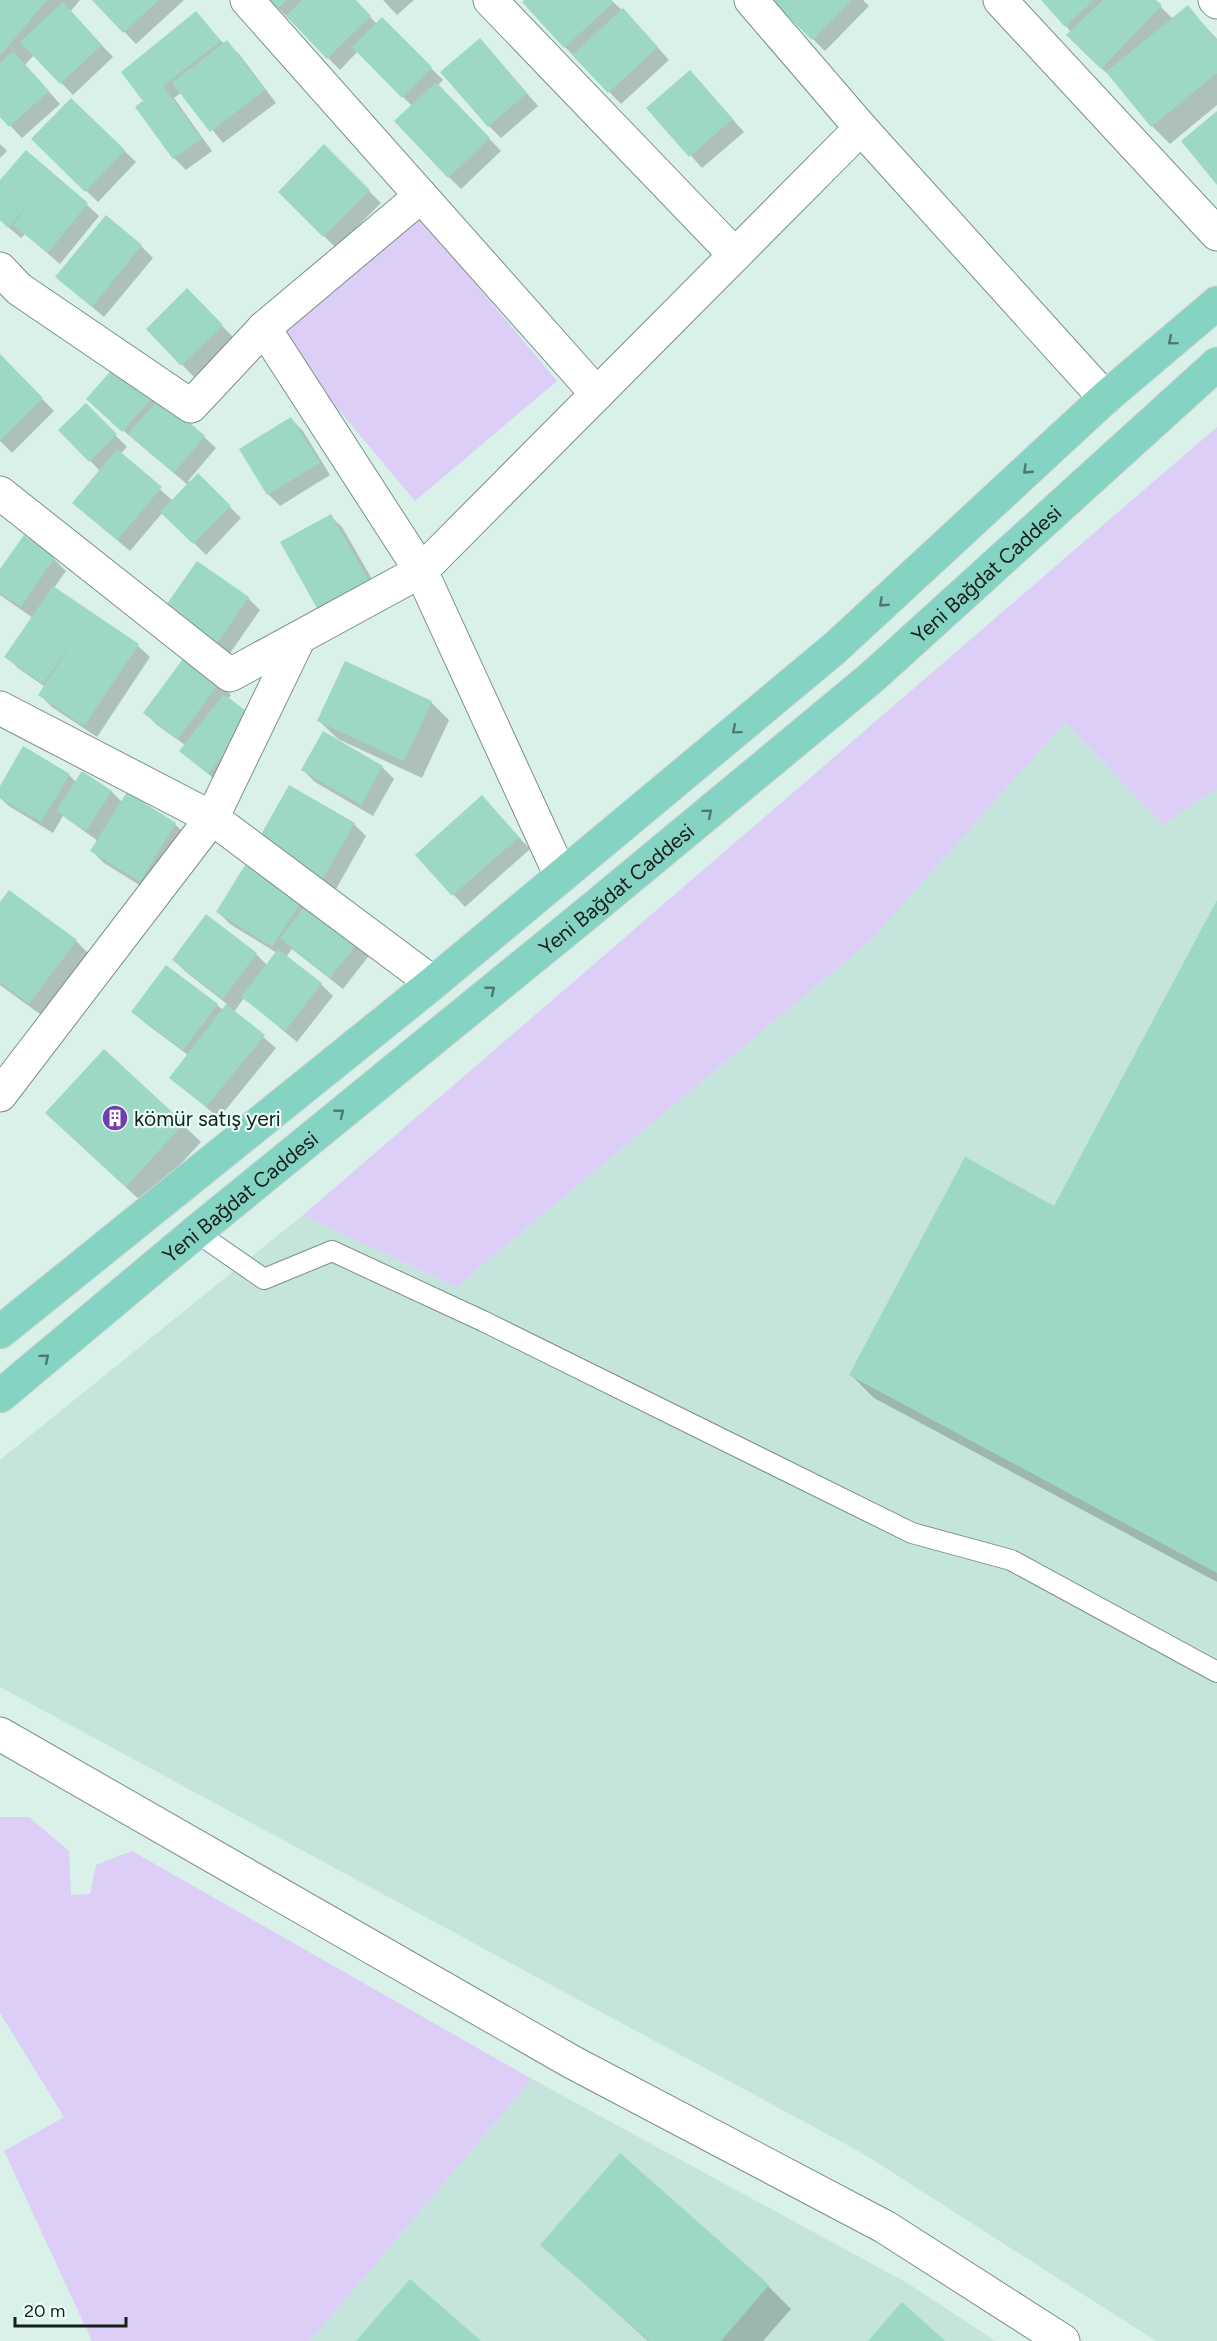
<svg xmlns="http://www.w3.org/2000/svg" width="1217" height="2341" font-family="Figtree,sans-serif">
	<rect width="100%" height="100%" fill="#daf1ea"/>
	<g fill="#c5e4db">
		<polygon points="1065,722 1163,825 1217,788 1217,2341 1156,2341 862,2153 0,1687 0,1460 303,1215 456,1287 871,940"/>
		<polygon points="532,2079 909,2284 995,2341 310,2341"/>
	</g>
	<g fill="#dccef7">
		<polygon points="416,213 557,381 415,501 274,333"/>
		<polygon points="1217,427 1217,788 1163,825 1065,722 871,940 456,1287 303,1215"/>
		<polygon points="0,1817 29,1817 69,1851 71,1895 90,1894 96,1865 132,1851 532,2079 310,2341 92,2341 4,2151 64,2117 0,2013"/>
	</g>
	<g fill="#0003">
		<polygon points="0,0 80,0 70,12 113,57 73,95 34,55 25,65 60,104 22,138 0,115"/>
		<polygon points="94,0 184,0 136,44"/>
		<polygon points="270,0 354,0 377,24 382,19 443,80 438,85 501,151 461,189 449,177 412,106 358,51 340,70"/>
		<polygon points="383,0 414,0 397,15"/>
		<polygon points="527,0 611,0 635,22 669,60 621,104 565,47"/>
		<polygon points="773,0 863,0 869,6 825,51"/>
		<polygon points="1043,0 1154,0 1173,19 1187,7 1217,39 1217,105 1170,144 1152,126 1114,80 1079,47 1071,32"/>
		<polygon points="196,13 224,44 227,42 239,54 276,103 223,143 182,92 174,98 212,151 186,170 174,158 137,107 144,101 123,72"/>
		<polygon points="480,40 538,106 501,138 489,126"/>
		<polygon points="690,72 744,132 702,168 648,108"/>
		<polygon points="71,100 136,162 98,202 33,139"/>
		<polygon points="0,144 7,151 0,158"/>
		<polygon points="324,146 381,203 336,248 280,192"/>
		<polygon points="0,182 87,205 99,216 60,264 25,234 21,238 0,220"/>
		<polygon points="141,246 153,258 104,317 57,277"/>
		<polygon points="187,290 234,338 194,377 148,329"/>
		<polygon points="0,356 54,411 12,453 0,441"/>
		<polygon points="152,399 204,437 216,448 188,481 190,483 198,475 241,518 206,555 163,512 130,551 86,514 100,471 60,430 86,405 127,447 120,454 173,501 188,485 100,411"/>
		<polygon points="291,419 303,431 330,475 280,506 268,494"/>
		<polygon points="330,516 342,527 380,593 331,621"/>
		<polygon points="24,537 54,559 66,571 54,588 138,646 150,657 97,737 52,707 40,695 45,687 18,668 6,656 33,618 0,595 0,571"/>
		<polygon points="197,563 248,598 260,610 224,662 161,615"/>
		<polygon points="219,683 231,695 228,699 253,718 221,785 181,750 185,745 157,725 145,713"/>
		<polygon points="431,702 449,720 422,778 338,739 319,721"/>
		<polygon points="382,767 394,779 373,816 315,782 303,770"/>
		<polygon points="83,773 112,792 122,802 127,794 175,824 187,836 152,893 104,863 92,851 98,841 63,816 53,833 9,806 0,798 0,789 69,775 77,783"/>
		<polygon points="482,797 530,849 465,907 417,855"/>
		<polygon points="354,824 366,836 332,896 268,859"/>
		<polygon points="246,867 371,953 343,989 292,949 286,957 321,984 333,996 297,1042 244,998 234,1012 276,1048 219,1118 171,1078 188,1055 145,1023 133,1011 217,1005 223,1010 227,1004 186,972 174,960 256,954 267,965 277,953 230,924 218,912"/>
		<polygon points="1217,903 1217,1582 874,1398 851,1375 1055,1208"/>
		<polygon points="0,905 76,941 94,959 48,1020 0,985"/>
		<polygon points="104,1051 201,1142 144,1204 65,1131"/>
		<polygon points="620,2156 768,2286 791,2309 763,2341 648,2341 542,2245"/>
	</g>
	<g fill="#9dd8c7">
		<polygon points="0,0 47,0 0,56"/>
		<polygon points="92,0 159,0 123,33"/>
		<polygon points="268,0 287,0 277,9"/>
		<polygon points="302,0 356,0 371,16 327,59 286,16"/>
		<polygon points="525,0 611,0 614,2 564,48 522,2"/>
		<polygon points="771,0 852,0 812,40"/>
		<polygon points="1041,0 1094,0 1065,27"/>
		<polygon points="1103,0 1156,0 1162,5 1101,69 1066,35"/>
		<polygon points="63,2 102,45 60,84 20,42"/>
		<polygon points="1188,5 1217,41 1217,73 1151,127 1106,72"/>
		<polygon points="623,8 658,47 608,93 572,55"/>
		<polygon points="196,11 221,41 163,86 202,139 173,159 135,107 149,96 142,100 121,72"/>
		<polygon points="382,17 432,67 402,98 352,47"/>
		<polygon points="480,38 527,93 488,127 440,72"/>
		<polygon points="227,40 265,90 210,132 172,83"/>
		<polygon points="13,51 49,91 9,127 0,117 0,63"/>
		<polygon points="690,70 733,119 689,157 646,108"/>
		<polygon points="436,82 490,138 448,178 394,121"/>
		<polygon points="71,98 125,150 85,192 31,139"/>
		<polygon points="1217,111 1217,185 1181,141"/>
		<polygon points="324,144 370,190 323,237 278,192"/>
		<polygon points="26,150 88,203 48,253 13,225 31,202 8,228 0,220 0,180"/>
		<polygon points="106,215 142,245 92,307 55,277"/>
		<polygon points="187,288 223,325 181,366 146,329"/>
		<polygon points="0,354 43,398 0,441"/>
		<polygon points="116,365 153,397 122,432 86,399"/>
		<polygon points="160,397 205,436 174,473 128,434"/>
		<polygon points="86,403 117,434 89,462 58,430"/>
		<polygon points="291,417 320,463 267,495 239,449"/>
		<polygon points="117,449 162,487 117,540 72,503"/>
		<polygon points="198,473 231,506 193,544 160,512"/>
		<polygon points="331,514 369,581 318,610 280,542"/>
		<polygon points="24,535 55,557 21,607 0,593 0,569"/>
		<polygon points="197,561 249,597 212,651 159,615"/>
		<polygon points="53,586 139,644 84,726 38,695 79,633 43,684 4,657"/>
		<polygon points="185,656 220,682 178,739 143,713"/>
		<polygon points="345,661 432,701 404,761 317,721"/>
		<polygon points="224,694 254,717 208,774 179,751"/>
		<polygon points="323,731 383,766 361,805 301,770"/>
		<polygon points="23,746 70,774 41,822 0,798 0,786"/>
		<polygon points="82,771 112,791 86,831 56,811"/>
		<polygon points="289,785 355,823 319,885 254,847"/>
		<polygon points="127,792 176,823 140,882 90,851"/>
		<polygon points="482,795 519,837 452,896 415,855"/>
		<polygon points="245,865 302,900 272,947 216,912"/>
		<polygon points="9,890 77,940 29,1004 0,982 0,902"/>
		<polygon points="310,900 360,940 330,978 280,938"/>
		<polygon points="1217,900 1217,1573 849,1375 965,1157 1054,1206"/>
		<polygon points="206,914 257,953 223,999 172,960"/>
		<polygon points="278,949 322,983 285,1031 241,997"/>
		<polygon points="166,965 218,1004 183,1050 131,1012"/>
		<polygon points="226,1004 265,1035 206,1107 169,1078"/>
		<polygon points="104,1049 184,1123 126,1187 45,1113"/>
		<polygon points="620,2153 769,2285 721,2341 649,2341 540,2245"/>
		<polygon points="410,2279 449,2313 481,2341 356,2341"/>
		<polygon points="902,2302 945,2341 868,2341"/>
	</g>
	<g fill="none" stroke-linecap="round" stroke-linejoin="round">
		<defs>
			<polyline id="lane" points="196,1232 264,1279 332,1251 483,1321 912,1533 1011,1560 1217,1672"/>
			<g id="street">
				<polyline points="247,0 597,394"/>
				<polyline points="490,0 735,255"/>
				<polyline points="751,0 861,128 1105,398"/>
				<polyline points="1000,0 1217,234"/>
				<polyline points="1215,0 1217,2"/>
				<polyline points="0,269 19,289 191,406 264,328 421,196"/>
				<polyline points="264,328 421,571 561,876"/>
				<polyline points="0,493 230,675 421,571 861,128"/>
				<polyline points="0,708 212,818 433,983"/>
				<polyline points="0,1095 212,818 299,638"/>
				<polyline points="0,1734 572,2062 885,2227 1063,2341"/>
			</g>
			<g id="primary">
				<polyline points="0,1332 433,983 835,648 1105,398 1217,303"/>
				<path id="s1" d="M 0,1396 L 196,1232 L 585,915 L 871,678 L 1217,364"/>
			</g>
		</defs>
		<use href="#lane" stroke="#7b8f89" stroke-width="22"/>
		<use href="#street" stroke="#7b8f89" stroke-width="35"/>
		<use href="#primary" stroke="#d1d2d2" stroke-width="35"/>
		<use href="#lane" stroke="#fff" stroke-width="20"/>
		<use href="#street" stroke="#fff" stroke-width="33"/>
		<use href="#primary" stroke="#85d3c2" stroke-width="33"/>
	</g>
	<defs><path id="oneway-chevron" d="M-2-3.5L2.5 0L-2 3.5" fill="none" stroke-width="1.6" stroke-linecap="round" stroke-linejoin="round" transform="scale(1.5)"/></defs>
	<g stroke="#4e7970">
		<use href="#oneway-chevron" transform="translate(1172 341) rotate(140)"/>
		<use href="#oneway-chevron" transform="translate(1027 470) rotate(137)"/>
		<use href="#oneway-chevron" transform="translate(883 603) rotate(137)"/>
		<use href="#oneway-chevron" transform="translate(736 730) rotate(140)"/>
		<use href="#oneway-chevron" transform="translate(708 813) rotate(-40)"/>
		<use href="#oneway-chevron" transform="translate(491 990) rotate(-39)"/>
		<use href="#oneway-chevron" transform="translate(340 1113) rotate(-39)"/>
		<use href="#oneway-chevron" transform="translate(45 1358) rotate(-40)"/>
	</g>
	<defs>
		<symbol id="building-disc" viewBox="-11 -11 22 22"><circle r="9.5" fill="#713bb2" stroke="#e8fef7"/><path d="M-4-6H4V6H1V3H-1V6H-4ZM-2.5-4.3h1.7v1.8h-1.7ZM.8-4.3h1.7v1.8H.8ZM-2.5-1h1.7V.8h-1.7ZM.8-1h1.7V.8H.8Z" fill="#fff"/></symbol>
	</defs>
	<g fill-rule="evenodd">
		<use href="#building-disc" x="100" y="1103" width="30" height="30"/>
	</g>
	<g text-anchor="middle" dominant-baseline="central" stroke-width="4.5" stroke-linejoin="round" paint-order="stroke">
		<g font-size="21" fill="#171f1d" stroke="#e8fef7">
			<text stroke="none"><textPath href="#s1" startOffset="1284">Yeni Bağdat Caddesi</textPath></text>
			<text stroke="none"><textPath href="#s1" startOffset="798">Yeni Bağdat Caddesi</textPath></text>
			<text stroke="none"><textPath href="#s1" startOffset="312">Yeni Bağdat Caddesi</textPath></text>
		</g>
		<g font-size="21" fill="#171f1d" stroke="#e8fef7" text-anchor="start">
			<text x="134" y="1118">kömür satış yeri</text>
		</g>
	</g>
	<path d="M15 2317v9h111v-9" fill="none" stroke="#171f1d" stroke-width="3"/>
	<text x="24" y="2317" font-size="18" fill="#171f1d" stroke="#e8fef7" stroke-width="4.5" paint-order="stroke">20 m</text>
</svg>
